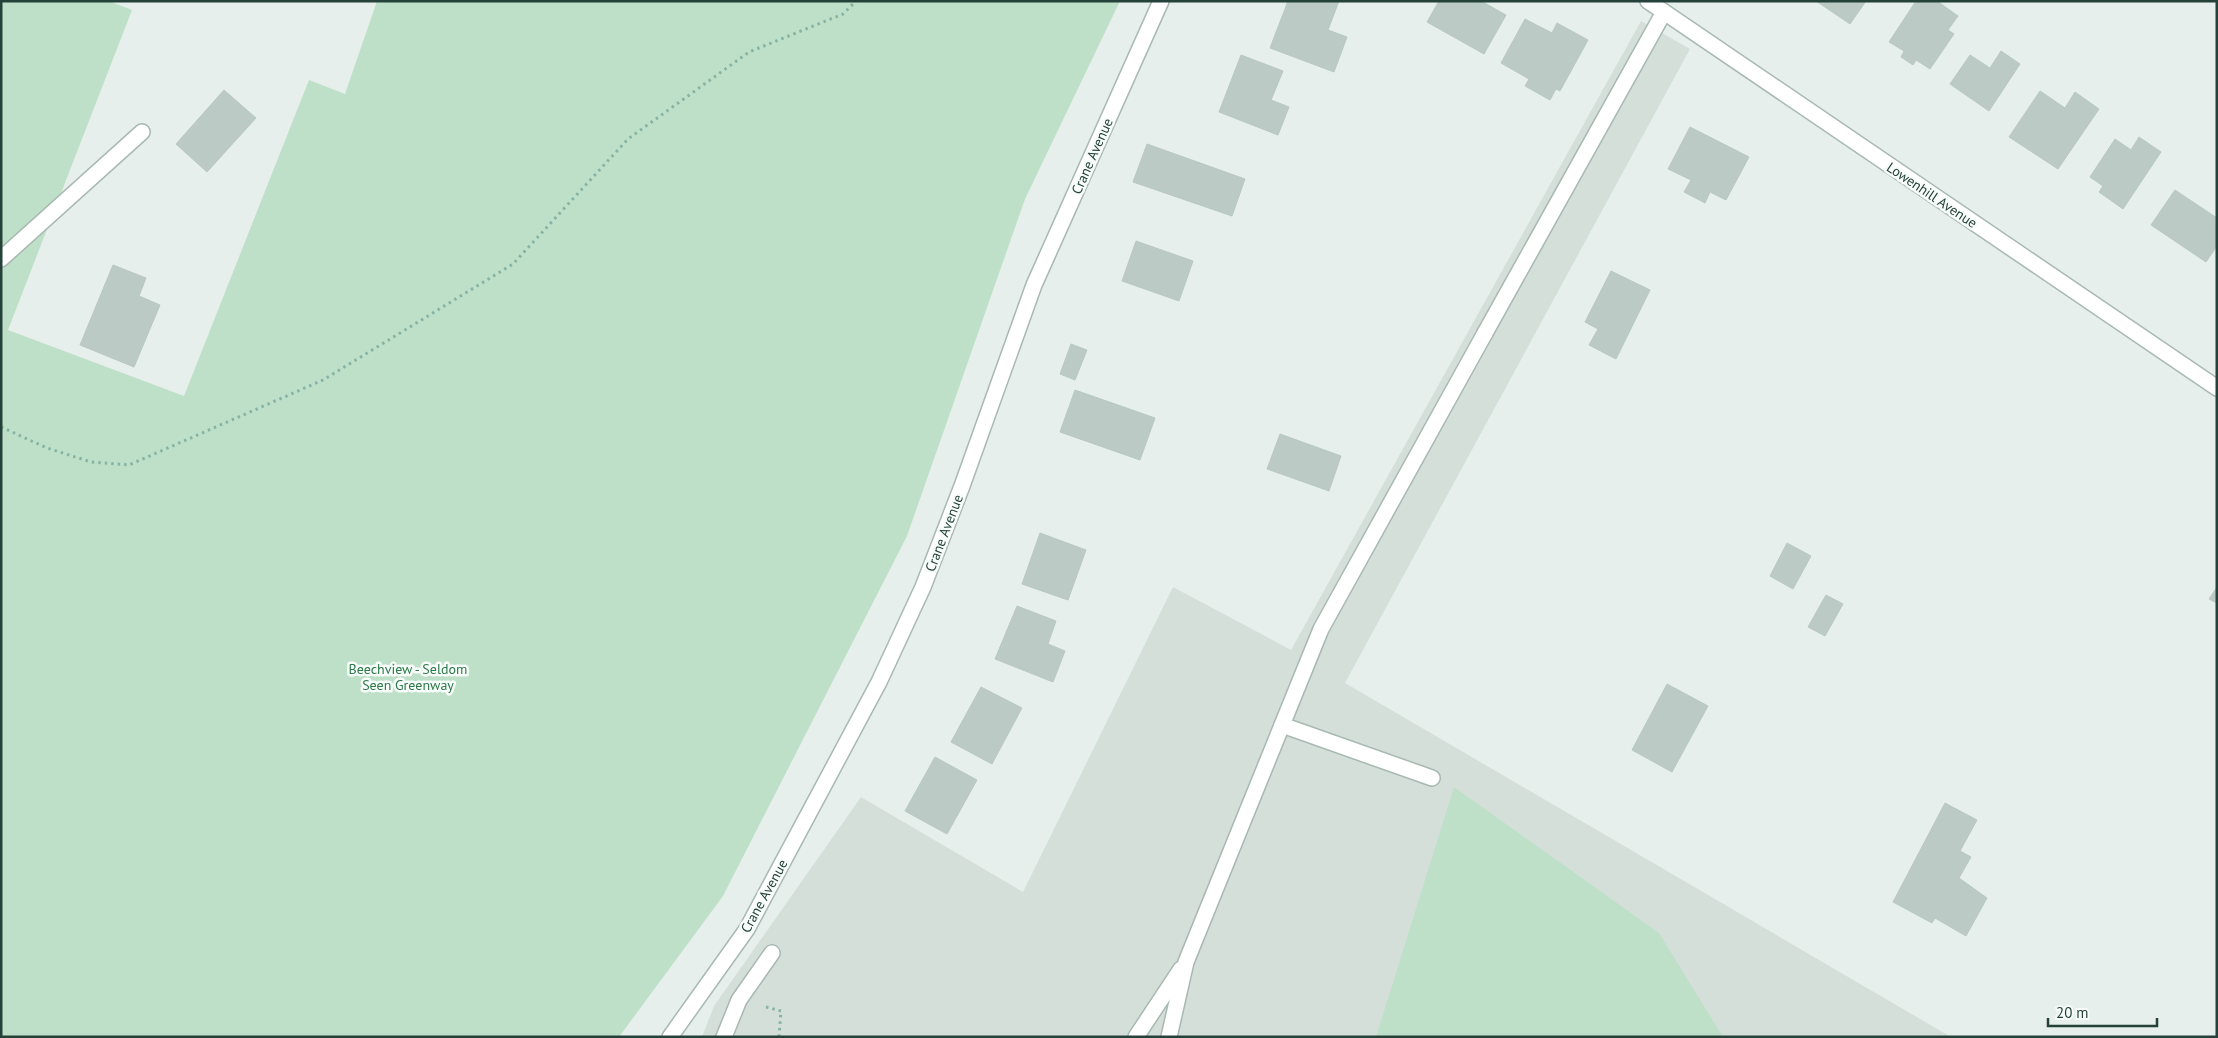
<svg xmlns="http://www.w3.org/2000/svg" width="2218" height="1038" font-family="'PT Sans',sans-serif">
	<rect width="100%" height="100%" fill="#e6efeb"/>
	<polygon fill="#d4dfda" points="1641,21 1690,49 1345,683 1951,1037 702,1037 714,1006 861,797 1023,892 1173,587 1291,650"/>
	<g fill="#bfe0c8">
		<polygon points="1,1 109,1 132,10 8,330 184,396 309,80 345,94 377,1 1120,1 1025,199 907,536 723,896 619,1037 1,1037"/>
		<polygon points="1454,787 1659,933 1723,1037 1376,1037"/>
	</g>
	<g fill="#bbcac4" stroke="#b8c9c2">
		<polygon points="1288,1 1339,1 1328,30 1347,37 1334,72 1270,48"/>
		<polygon points="1439,1 1481,1 1506,15 1484,54 1427,22"/>
		<polygon points="1816,1 1866,1 1850,24"/>
		<polygon points="1916,1 1937,1 1958,16 1948,30 1954,34 1930,69 1916,60 1913,65 1901,57 1904,51 1889,42"/>
		<polygon points="1525,19 1552,33 1557,23 1588,40 1560,91 1556,89 1550,100 1525,86 1529,79 1501,63"/>
		<polygon points="2001,51 2020,64 1989,111 1950,84 1970,55 1990,68"/>
		<polygon points="1241,55 1283,71 1271,100 1289,107 1278,135 1219,112"/>
		<polygon points="224,90 256,118 207,172 176,144"/>
		<polygon points="2040,91 2065,108 2075,92 2099,109 2058,169 2009,137"/>
		<polygon points="1690,127 1749,157 1726,200 1710,192 1705,203 1684,192 1691,180 1668,169"/>
		<polygon points="2139,137 2161,152 2123,209 2099,192 2103,186 2090,177 2115,139 2131,150"/>
		<polygon points="1147,144 1245,179 1232,216 1133,182"/>
		<polygon points="2175,190 2217,218 2217,246 2206,262 2151,225"/>
		<polygon points="1136,241 1193,261 1179,301 1122,281"/>
		<polygon points="113,265 146,278 139,296 160,305 134,367 80,345"/>
		<polygon points="1611,271 1650,290 1616,359 1589,345 1598,329 1585,322"/>
		<polygon points="1071,344 1087,350 1075,380 1060,374"/>
		<polygon points="1075,390 1155,418 1140,460 1060,432"/>
		<polygon points="1280,434 1341,456 1329,491 1267,469"/>
		<polygon points="1040,533 1086,550 1068,600 1022,584"/>
		<polygon points="1787,543 1811,556 1793,589 1770,576"/>
		<polygon points="2217,587 2217,603 2209,599"/>
		<polygon points="1826,595 1843,604 1825,636 1808,627"/>
		<polygon points="1017,606 1056,621 1048,644 1065,651 1053,682 995,659"/>
		<polygon points="1667,684 1708,706 1672,772 1632,750"/>
		<polygon points="981,687 1022,708 992,764 951,742"/>
		<polygon points="935,757 977,780 947,834 905,811"/>
		<polygon points="1945,803 1977,820 1960,851 1971,857 1959,878 1987,898 1966,936 1935,918 1932,923 1893,902"/>
	</g>
	<g fill="none" stroke-linecap="round" stroke-linejoin="round">
		<defs>
			<g id="service">
				<polyline points="1,259 142,132"/>
				<polyline points="1282,725 1432,778"/>
				<polyline points="724,1037 739,1000 772,953"/>
				<polyline points="1136,1037 1181,969"/>
				<polyline points="1169,1037 1186,962 1321,629 1485,333"/>
			</g>
			<g id="minor">
				<polyline points="1648,1 2217,388"/>
				<polyline points="1485,333 1664,12"/>
			</g>
			<polyline id="tertiary" points="670,1037 747,929 879,682 923,587 962,486 1034,285 1161,1"/>
		</defs>
		<use href="#service" stroke="#a8b8b2" stroke-width="18"/>
		<use href="#minor" stroke="#a8b8b2" stroke-width="18"/>
		<use href="#tertiary" stroke="#a8b8b2" stroke-width="18"/>
		<g stroke="#86b3a5" stroke-width="3" stroke-dasharray="2.5 4" stroke-linecap="butt">
			<polyline points="1,427 47,448 91,462 129,465 323,380 513,264 628,139 749,52 843,14 856,1"/>
			<polyline points="766,1007 781,1011 779,1037"/>
		</g>
		<use href="#service" stroke="#fff" stroke-width="15"/>
		<use href="#minor" stroke="#fff" stroke-width="15"/>
		<use href="#tertiary" stroke="#fff" stroke-width="15"/>
	</g>
	<g text-anchor="middle" dominant-baseline="central" stroke-width="5" stroke-linejoin="round" paint-order="stroke">
		<g font-size="14" fill="#24423a" stroke="#f7fbf9">
			<text transform="translate(1092 156) rotate(-66)">Crane Avenue</text>
			<text transform="translate(1932 195) rotate(34)">Lowenhill Avenue</text>
			<text transform="translate(944 533) rotate(-69)">Crane Avenue</text>
			<text transform="translate(764 896) rotate(-61)">Crane Avenue</text>
		</g>
		<g font-size="14" fill="#2d7a4b" stroke="#f7fbf9">
			<text x="408" y="669">Beechview - Seldom<tspan x="408" dy="16">Seen Greenway</tspan></text>
		</g>
	</g>
	<rect width="2218" height="1038" fill="none" stroke="#24423a" stroke-width="5"/>
	<path d="M2048 1018v8h109v-8" fill="none" stroke="#24423a" stroke-width="2.5"/>
	<text x="2056" y="1018" font-size="15" fill="#24423a" stroke="#f7fbf9" stroke-width="4" paint-order="stroke">20 m</text>
</svg>
